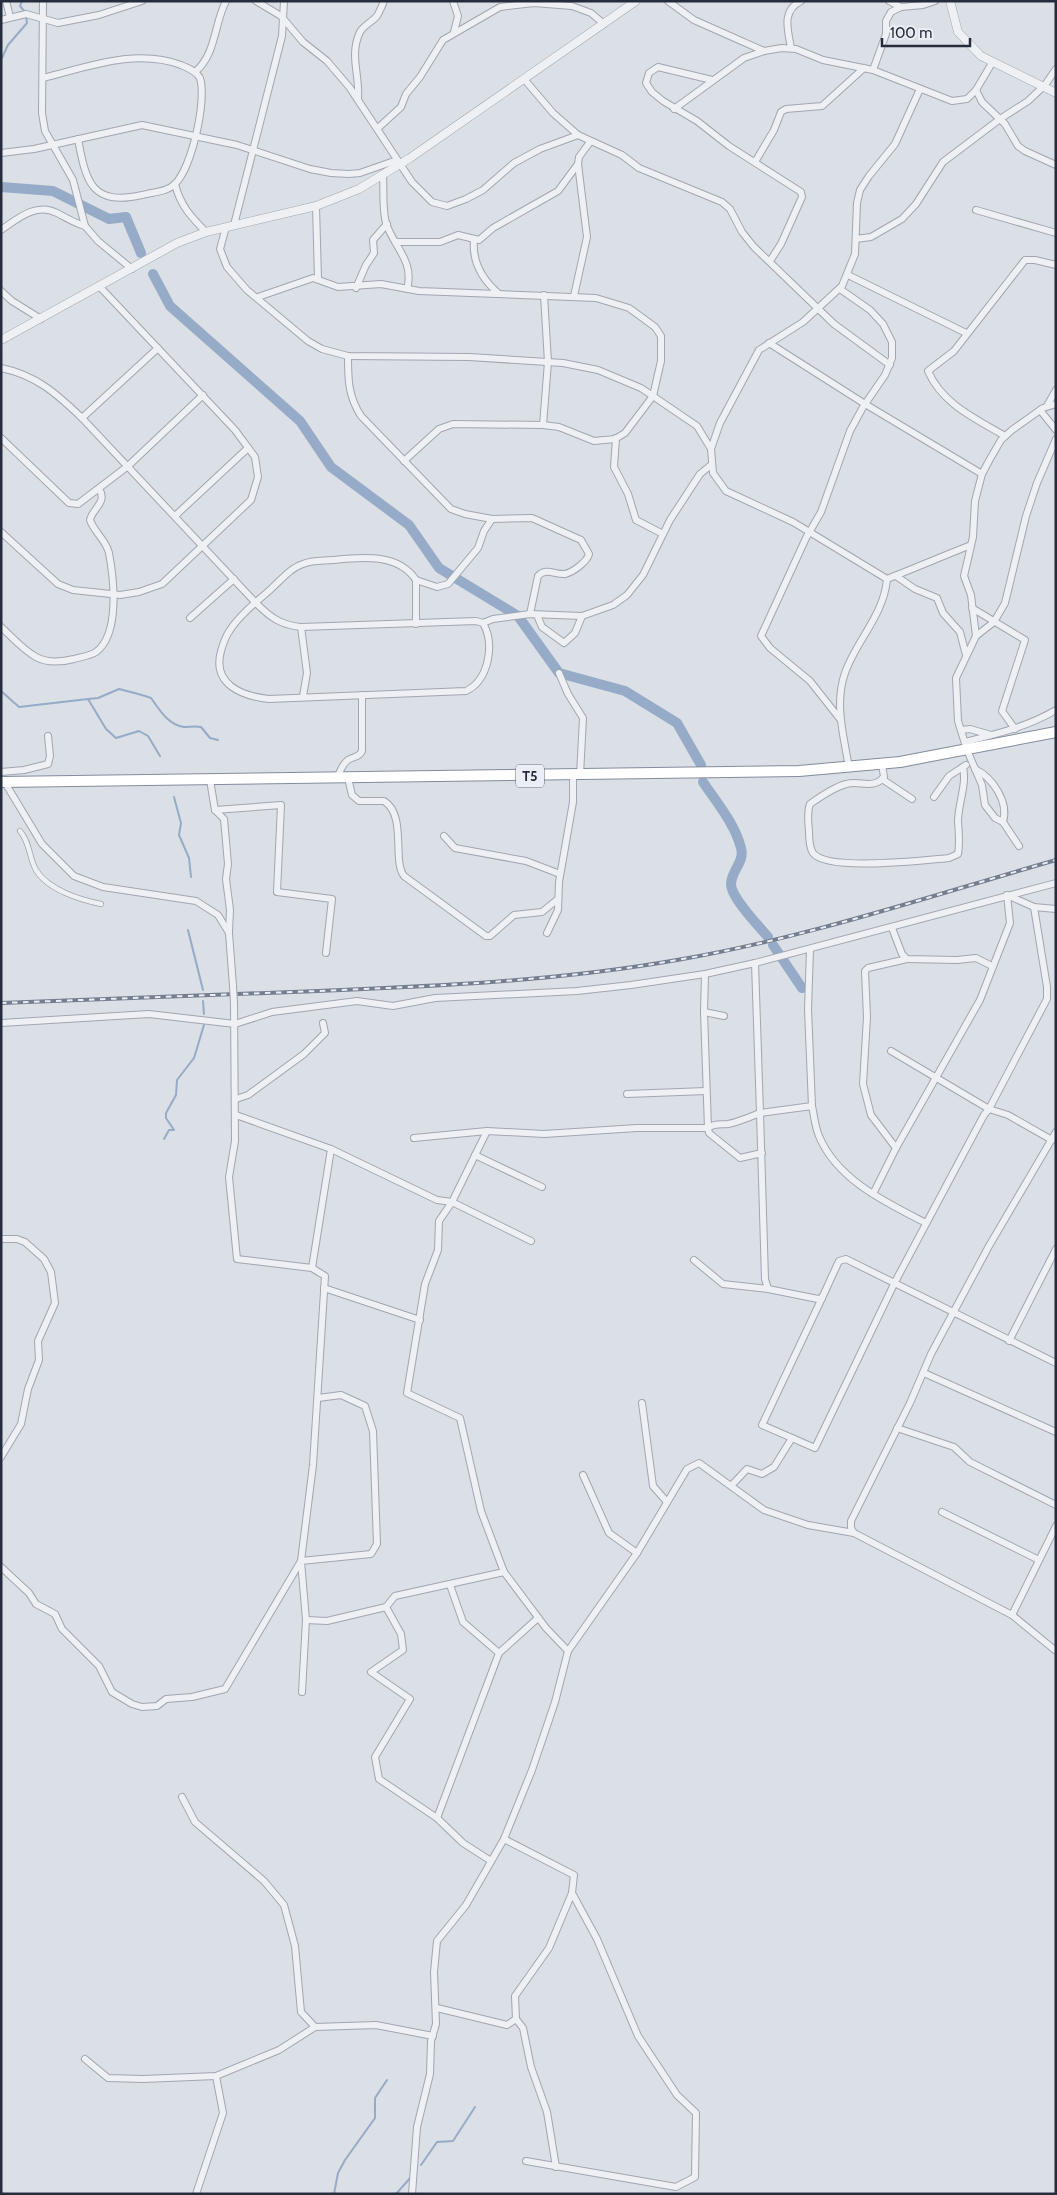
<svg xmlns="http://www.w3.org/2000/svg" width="1057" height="2195" font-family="Cabin,sans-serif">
	<rect width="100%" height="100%" fill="#dbdfe6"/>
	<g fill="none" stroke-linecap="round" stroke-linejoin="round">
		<g stroke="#96abc7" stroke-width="2">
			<polyline points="22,1 20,6 25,12"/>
			<polyline points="1,60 8,45 27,23 26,16"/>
			<polyline points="1,691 19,707 88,699 106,729 116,738 139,731 148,736 160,756"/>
			<path d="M 88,699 L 98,698 L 119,689 C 130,692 140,694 151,698 C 159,709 168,725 184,727 C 190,727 195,726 201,727 L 210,738 L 218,740"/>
			<polyline points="174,797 181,823 179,835 189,858 191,877"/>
			<polyline points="188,930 203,990"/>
			<polyline points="203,1001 204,1014"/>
			<polyline points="164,1139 169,1130 174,1130 166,1118 166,1113 176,1095 177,1080 194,1058 204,1025"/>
			<polyline points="421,2165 437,2142 453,2141 475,2107"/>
			<polyline points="334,2194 338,2173 345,2160 375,2118 375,2098 387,2080"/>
			<polyline points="396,2194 411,2177"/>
		</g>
		<g stroke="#96abc7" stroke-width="10">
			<polyline points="1,187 53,191 109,219 126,217 141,253"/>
			<polyline points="153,274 170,306 300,421 331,467 409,525 439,568 518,616 559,673 625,691 677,723 701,765"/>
			<path d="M 703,782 C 717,803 735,824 741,848 C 745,862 731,871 731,884 C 731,898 759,926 768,937"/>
			<polyline points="773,945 802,988"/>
		</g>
		<defs>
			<path id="pedestrian" d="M 20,831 C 30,842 29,858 36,870 C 48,890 81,900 101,904"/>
			<g id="minor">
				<polyline points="6,1 10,17"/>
				<polyline points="43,1 42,113 45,131 73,180 85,226 98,241 132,269"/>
				<polyline points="256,1 281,16 303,42 327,61 350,88 412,182 432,202 447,206 466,199 483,190 514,163 540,149 578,135"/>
				<polyline points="453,1 458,16 454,32"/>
				<polyline points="668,1 694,20 764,51"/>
				<polyline points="889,1 901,7"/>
				<polyline points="1,20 26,14 58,23 99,15 142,1"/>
				<path d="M 791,48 C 788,30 781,11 801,1"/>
				<polyline points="873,70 886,34 886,21 891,12 901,7 923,5 935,1"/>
				<path d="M 195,72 C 216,55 214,24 226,1"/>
				<path d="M 43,78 C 88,67 136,48 181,65 C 188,68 196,71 200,78 C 207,100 192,167 175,184 C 167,192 153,192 142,195 C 92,206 86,183 78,139"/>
				<polyline points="524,79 553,113 578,135 622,155 639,168 722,202 730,209 742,232 754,247 834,324 890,365"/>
				<polyline points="712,80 658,67 649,73 646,83 652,92 663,101 697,121 729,146 801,192 802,197 781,244 770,261"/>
				<polyline points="976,90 982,102 1005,124 1018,146 1025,151 1056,165"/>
				<path d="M 358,99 C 360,75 349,55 360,32 C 364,25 372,22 377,16 C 380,11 382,6 384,1"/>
				<polyline points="674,109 744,58 764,51 782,48 796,49 823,60 873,70 952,101 967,99 976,90 992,63"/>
				<polyline points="378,128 401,107 406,94 420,77 443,40 500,7 534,3 572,6 591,13 604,24"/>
				<polyline points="1,153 34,149 142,125 237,145 310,169 331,173 349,174 360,173 397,160"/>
				<polyline points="755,162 774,130 781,112 786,109 822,106 864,68"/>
				<path d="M 383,175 C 384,191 382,208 386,223 C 393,246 415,261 407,289"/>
				<path d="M 175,184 C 180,205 191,217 206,232"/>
				<polyline points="316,206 318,279"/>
				<polyline points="976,210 1056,233"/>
				<polyline points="234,225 282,36 284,1"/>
				<path d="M 226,227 L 220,249 L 227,267 L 247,290 L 308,341 L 322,349 L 348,356 L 469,357 L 563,363 L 598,370 L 641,388 L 697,426 L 711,449 L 713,473 L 726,491 L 793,522 L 887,579 C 884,615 856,641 845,673 C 834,704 844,737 849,768"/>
				<path d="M 1,230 C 17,219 36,202 57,213 C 67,218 74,223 85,226"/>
				<polyline points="856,239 871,237 902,219 916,204 943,162 1000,119 1028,101 1045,85 1056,69"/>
				<path d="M 474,240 C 472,262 482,279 498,293"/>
				<polyline points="397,242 440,242 458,235 479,240 493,228 558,191 578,164"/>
				<polyline points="848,275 966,333"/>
				<polyline points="356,288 366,265 374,253 373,240 387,224"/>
				<polyline points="1,291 12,301 41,319"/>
				<polyline points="574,296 587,237 578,164 579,157 590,142"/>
				<polyline points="258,297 313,278 338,287 381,284 419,291 596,298 629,308 655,327 661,336 661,361 653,396 625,433 615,439 594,441 559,427 543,425 453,424 439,429 404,461"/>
				<polyline points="769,343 865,404 982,474"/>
				<path d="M 348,356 C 348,379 348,396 361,416 L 451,509 L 465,514 L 492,519 L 532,518 L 581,540 L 589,554 C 587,562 573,572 565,574 C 555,575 546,567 538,576 L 530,614"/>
				<path d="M 1,368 C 36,375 57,394 82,418 L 255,602 C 270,617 280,625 301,627 L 476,621 L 483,623 C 495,644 489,680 466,691 L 269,699 C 241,696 212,684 221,651 C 223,644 225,637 230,630 C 240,615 256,602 270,590 C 280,581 290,568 303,564 C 312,560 323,561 333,560 C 362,557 398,553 416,580 L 416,624"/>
				<polyline points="1047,406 1056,390"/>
				<polyline points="1040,410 1056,430"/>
				<polyline points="82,418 158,348"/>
				<polyline points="543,425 548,362 544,295"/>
				<path d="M 1005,436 C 976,419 942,404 928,371 L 954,351 L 1025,260 L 1035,260 L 1056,265"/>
				<polyline points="1,438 69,503 78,504 128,466 203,395"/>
				<polyline points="616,438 614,467 628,494 636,520 663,534"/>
				<polyline points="711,449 720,423 759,350 803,322 842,286 855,254 857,203 860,190 869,176 895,144 920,89"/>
				<polyline points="175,516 248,448"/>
				<polyline points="1,532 58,584 73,590 120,595 139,592 162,584 251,500 258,477 255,457 235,430 100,287"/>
				<polyline points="896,576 915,589 937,598 943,613 960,632 966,655"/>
				<path d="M 887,579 C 915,568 943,556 971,545"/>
				<polyline points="416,580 437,587 448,584 478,548 484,531 492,519"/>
				<polyline points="972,608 1025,640 1002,711 1015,729"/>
				<polyline points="537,615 542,627 564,643 575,633 582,616"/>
				<polyline points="190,618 234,579"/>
				<polyline points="483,623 493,619 530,614 582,616 613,605 627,595 643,575 670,520 700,474 711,465"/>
				<path d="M 1,627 C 12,637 23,650 36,657 C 47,663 62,662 74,659 C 81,657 90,656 96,652 C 120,634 114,580 109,553 C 106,540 94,532 90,520 C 92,509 108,502 99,489"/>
				<polyline points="301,627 307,673 303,696"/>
				<polyline points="976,636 994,622 1005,603 1026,516 1037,483 1056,439"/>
				<polyline points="559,673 568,694 583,718 580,775"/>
				<polyline points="840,719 810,681 770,648 761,636 806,538 821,512 850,431 863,407 885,375 892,358 892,342 883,324 870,310 840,289"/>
				<polyline points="961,730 970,729 991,735"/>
				<path d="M 965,742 C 996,734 1027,727 1056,710"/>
				<path d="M 882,764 L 884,777 C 873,790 860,780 846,784 C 834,787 820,797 810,804 C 807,812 808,822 809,831 C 809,838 809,847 813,853 C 827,872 925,860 949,858 L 958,854 C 960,843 959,834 958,822 C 958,803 967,786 963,767"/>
				<path d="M 975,769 C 993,778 1009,802 1003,822"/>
				<polyline points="1,772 24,770 48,764 50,756 48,736"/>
				<path d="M 337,778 C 340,772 342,764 348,760 C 354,756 359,758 362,751 L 362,695"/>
				<path d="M 348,778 L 352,795 L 359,801 L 384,801 C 407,815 392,861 404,876 L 486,936 L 490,936 L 514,915 L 542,912 L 558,899"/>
				<polyline points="882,779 912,799"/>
				<polyline points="210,780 215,810 224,819 228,864 226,879 230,910 229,932"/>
				<polyline points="4,781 42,844 74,876 103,887 196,901 218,915 229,933 233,986"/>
				<polyline points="934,797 949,776 966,765"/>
				<polyline points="215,810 281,805 277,892 332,899 326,953"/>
				<polyline points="444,836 455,848 526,861 560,874"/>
				<polyline points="1019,846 1003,822 995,818 985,805 982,785 967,750 958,721 956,678 976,636 971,595 964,576 973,537 975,501 982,474 990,459 1001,440 1012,430 1043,408 1056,404"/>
				<polyline points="892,928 902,954 907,959 957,960 976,958 992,966"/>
				<polyline points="547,933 558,910 559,882 573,802 573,775"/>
				<polyline points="755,963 760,1113 812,1106 808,1009 810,949"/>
				<polyline points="705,974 704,1012 724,1016"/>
				<polyline points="234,1003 235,1141 229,1177 237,1259 312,1268"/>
				<polyline points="1,1023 149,1014 235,1024 272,1012 357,1001 393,1006 435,998 577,991 631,985 705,974 755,963 1056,883"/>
				<polyline points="891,1051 989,1109 1047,999 1047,987 1034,907"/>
				<polyline points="627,1094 706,1091"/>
				<polyline points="236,1099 248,1095 304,1054 325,1033 323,1023"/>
				<path d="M 812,1106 C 814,1115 815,1127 819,1136 C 837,1180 887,1203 926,1223"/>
				<polyline points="236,1115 331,1149 437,1200 452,1202 531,1241"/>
				<polyline points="487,1131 452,1202 439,1221 438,1250 425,1284 407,1393 460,1418 481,1511 504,1572 546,1628 568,1651"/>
				<polyline points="1056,1132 989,1246 931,1354 910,1403 851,1521 851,1528 854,1533 1012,1615 1056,1651"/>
				<polyline points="414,1138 487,1131 544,1134 637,1128 708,1128 704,1012"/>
				<polyline points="896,1148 871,1115 863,1084 867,1017 865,971 868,968 907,959"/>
				<path d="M 762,1153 L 740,1158 L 709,1133 L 708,1128 C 715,1123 721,1125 728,1124 C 739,1122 750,1117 760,1113 L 765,1279 L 768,1289 L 818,1299 L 822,1298 L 839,1261 L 846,1259 L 1056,1363"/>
				<polyline points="475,1155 542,1187"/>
				<polyline points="873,1194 896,1148 980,1000 1010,923 1007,895 1034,907 1056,909"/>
				<polyline points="1,1239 17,1239 25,1242 44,1259 51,1272 55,1303 38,1341 39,1360 28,1389 21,1424 1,1457"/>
				<polyline points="694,1260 723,1284 768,1289"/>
				<polyline points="324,1288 420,1320"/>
				<polyline points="822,1298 762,1425 815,1448 895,1282 984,1115 989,1109 1008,1115 1052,1140"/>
				<polyline points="1009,1341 1056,1249"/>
				<polyline points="924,1373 1056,1432"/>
				<polyline points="642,1403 653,1486 667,1502"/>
				<polyline points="897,1428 954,1447 970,1462 1056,1505"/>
				<polyline points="583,1475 609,1533 637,1553"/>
				<polyline points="731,1486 747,1469 762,1474 774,1467 792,1438"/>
				<polyline points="942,1512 1039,1560"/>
				<polyline points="1,1567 29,1593 36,1604 55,1614 62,1629 99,1666 112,1692 132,1704 142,1707 157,1706 166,1699 192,1697 225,1689 301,1561 371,1554 377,1544 373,1431 365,1406 341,1395 318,1398"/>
				<polyline points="450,1585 463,1622 499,1653"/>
				<polyline points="386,1607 401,1634 403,1650 371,1672 410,1699 375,1757 379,1779 437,1818 463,1843 491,1861"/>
				<polyline points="1012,1615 1056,1526"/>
				<polyline points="306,1620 327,1621 386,1607 395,1596 504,1572"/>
				<polyline points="302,1692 306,1620 301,1561 313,1465 325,1276 312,1268 331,1149"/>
				<polyline points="182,1797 195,1822 264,1881 284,1905 295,1946 301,2012 315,2027"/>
				<polyline points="437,1818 499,1653 538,1618"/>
				<polyline points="504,1839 574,1875 572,1893 597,1939 638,2036 677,2095 696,2113 695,2177 676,2187 526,2161"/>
				<polyline points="437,2008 507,2025 516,2019"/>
				<polyline points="85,2059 108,2078 143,2079 216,2076 279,2050 315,2027 376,2025 433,2036"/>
				<polyline points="556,2167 547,2112 531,2067 523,2028 516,2019 515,1996 549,1948 572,1893"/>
				<polyline points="196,2194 223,2113 216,2076"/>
				<polyline points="412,2194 417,2127 430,2074 431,2041 436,2024 434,1972 437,1941 466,1905 504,1839 532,1770 555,1702 568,1651 637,1553 687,1469 699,1463 764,1510 808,1525 854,1533"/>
			</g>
			<g id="tertiary">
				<polyline points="950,1 958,32 981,56 1056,93"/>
				<polyline points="1,340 177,243 206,232 316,206 359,189 410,158 636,1"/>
			</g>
			<polyline id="trunk" points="1,782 799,771 900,762 1056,732"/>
		</defs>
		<use href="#pedestrian" stroke="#a1a6b0" stroke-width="6"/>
		<use href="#minor" stroke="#a1a6b0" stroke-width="8"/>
		<use href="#tertiary" stroke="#a1a6b0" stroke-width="9"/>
		<use href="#trunk" stroke="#838c9c" stroke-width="12"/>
		<use href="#pedestrian" stroke="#eef0f4" stroke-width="4.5"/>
		<use href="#minor" stroke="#eef0f4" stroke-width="6"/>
		<use href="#tertiary" stroke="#eef0f4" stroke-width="8"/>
		<use href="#trunk" stroke="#fff" stroke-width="10"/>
		<defs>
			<path id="rail" d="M 1,1003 C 107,999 213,995 318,991 C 438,986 558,981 677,960 C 806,938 930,896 1056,860"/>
		</defs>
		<use href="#rail" stroke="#757e8f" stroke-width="4"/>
		<use href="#rail" stroke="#ebeef4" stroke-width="2" stroke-dasharray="5.5" stroke-linecap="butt"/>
		<defs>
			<polyline id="minor-bridge" points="233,986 234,1003"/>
		</defs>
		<use href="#minor-bridge" stroke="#a1a6b0" stroke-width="8" stroke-linecap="butt"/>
		<use href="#minor-bridge" stroke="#eef0f4" stroke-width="6"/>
	</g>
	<g text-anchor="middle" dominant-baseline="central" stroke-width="4.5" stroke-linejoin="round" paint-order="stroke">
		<rect fill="#ebeef4" stroke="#606773" stroke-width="1" x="516" y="764.5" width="28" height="23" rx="4"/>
		<g font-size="14" font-weight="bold" fill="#252d3c">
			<text x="530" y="776">T5</text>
		</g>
	</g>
	<rect width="1057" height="2195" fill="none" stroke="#252d3c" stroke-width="5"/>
	<path d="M882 38v8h88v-8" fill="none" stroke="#252d3c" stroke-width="2.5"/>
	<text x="890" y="38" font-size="15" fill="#252d3c" stroke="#ebeef4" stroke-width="4" paint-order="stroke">100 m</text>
</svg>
